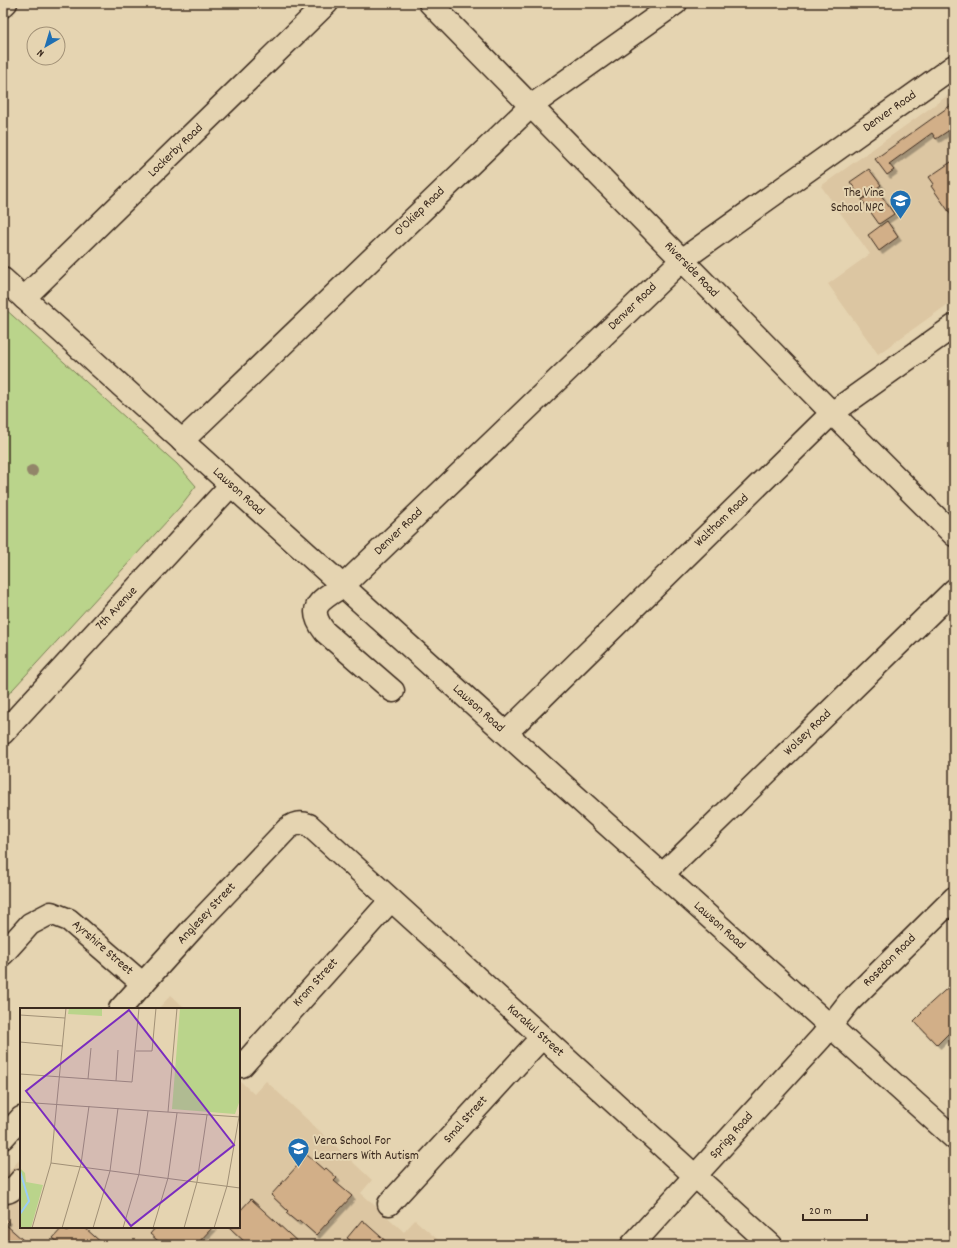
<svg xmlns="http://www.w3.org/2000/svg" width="957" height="1248" font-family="Dekko,sans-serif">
	<defs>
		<filter id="shadow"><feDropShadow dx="3.5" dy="3.5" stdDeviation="0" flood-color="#0004"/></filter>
	</defs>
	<rect width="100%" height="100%" fill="#e5d4b1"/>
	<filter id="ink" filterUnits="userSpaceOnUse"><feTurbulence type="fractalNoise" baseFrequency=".025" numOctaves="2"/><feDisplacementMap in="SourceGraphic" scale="8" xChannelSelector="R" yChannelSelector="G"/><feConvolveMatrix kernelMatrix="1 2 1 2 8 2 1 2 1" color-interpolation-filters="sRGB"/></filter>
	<g filter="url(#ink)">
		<g fill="#dcc6a2">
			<polygon points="954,91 954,300 878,354 828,284 870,254 821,186"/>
			<polygon points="171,995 186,1009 158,1009"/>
			<polygon points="239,1080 254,1094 266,1081 372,1180 361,1193 404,1232 415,1220 444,1245 3,1245 3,1178 21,1158 21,1227 239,1227"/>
		</g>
		<polygon fill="#bad48b" stroke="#7a7f54" points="3,307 177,464 196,486 179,508 3,700"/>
		<g fill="#d2af88" stroke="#3b2a1e" filter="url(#shadow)">
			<polygon points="954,103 954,127 936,139 932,133 889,164 894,170 887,175 875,159"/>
			<polygon points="954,160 954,219 931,186 934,184 929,177"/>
			<polygon points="869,169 881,185 862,199 850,182"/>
			<polygon points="877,189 894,214 879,224 862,200"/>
			<polygon points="887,221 898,237 879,251 868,235"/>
			<polygon points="954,982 954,1028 937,1045 914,1021 922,1013 921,1012"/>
			<polygon points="307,1155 324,1170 326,1168 337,1178 334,1181 352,1196 316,1235 299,1220 297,1222 286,1213 288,1211 271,1195"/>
			<polygon points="251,1199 301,1245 248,1245 229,1227 239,1227 239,1212"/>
			<polygon points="3,1217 8,1221 5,1224 23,1240 19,1245 3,1245"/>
			<polygon points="362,1220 390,1245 346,1245 350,1240 347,1238"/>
			<polygon points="63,1227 67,1231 70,1227 84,1227 104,1245 61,1245 53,1238"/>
			<polygon points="156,1227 213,1227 196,1245 163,1245 150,1234"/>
		</g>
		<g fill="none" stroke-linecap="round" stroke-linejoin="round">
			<defs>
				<g id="minor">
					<polyline points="430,3 832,413 954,535"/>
					<polyline points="3,6 6,3"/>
					<polyline points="3,279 954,1138"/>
					<polyline points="24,298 327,3"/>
					<polyline points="182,441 531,106 676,3"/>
					<path d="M 393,691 L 325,632 C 305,606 321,600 343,586 L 682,260 L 954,66"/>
					<polyline points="3,733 231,485"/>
					<polyline points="506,733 832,413 954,326"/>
					<polyline points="662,875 954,590"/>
					<polyline points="3,954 30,924 51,913 69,920 143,984"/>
					<path d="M 120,1009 L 195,926 L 287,829 C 294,823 301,822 309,825 L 771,1245"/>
					<polyline points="242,1066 391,900"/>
					<polyline points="3,1138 21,1118"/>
					<path d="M 3,1192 C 11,1193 16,1186 21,1180"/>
					<polyline points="389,1204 542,1037"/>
					<polyline points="632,1245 821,1038 849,1002 954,898"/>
				</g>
			</defs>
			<use href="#minor" stroke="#3b2a1e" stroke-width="25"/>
			<use href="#minor" stroke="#e5d4b1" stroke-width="22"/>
		</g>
		<circle fill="#928569" cx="32" cy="471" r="6"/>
	</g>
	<defs>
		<symbol id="school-pin" viewBox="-11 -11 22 30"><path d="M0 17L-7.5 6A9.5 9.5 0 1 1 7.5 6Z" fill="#1f6fb2" stroke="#e5d4b1"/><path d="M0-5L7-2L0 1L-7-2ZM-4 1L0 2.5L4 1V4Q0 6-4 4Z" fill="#fff"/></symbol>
	</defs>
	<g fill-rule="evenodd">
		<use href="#school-pin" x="888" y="188" width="25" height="34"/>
		<use href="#school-pin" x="286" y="1136" width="25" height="34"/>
	</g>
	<g text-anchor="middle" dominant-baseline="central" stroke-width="4" stroke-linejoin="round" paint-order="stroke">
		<g font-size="13" fill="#3b2a1e" stroke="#e5d4b1">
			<text transform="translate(890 112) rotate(-35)">Denver Road</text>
			<text transform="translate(176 151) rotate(-44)">Lockerby Road</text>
			<text transform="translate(420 212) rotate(-44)">O'Okiep Road</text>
			<text transform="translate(691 270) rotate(46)">Riverside Road</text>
			<text transform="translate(633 307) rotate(-44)">Denver Road</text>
			<text transform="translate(238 492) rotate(42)">Lawson Road</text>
			<text transform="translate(722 521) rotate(-44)">Waltham Road</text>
			<text transform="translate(399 532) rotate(-44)">Denver Road</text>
			<text transform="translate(117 609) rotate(-47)">7th Avenue</text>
			<text transform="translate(478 709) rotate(42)">Lawson Road</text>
			<text transform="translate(808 733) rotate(-44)">Wolsey Road</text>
			<text transform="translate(207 914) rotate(-47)">Anglesey Street</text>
			<text transform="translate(719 926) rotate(42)">Lawson Road</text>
			<text transform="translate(102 948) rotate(41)">Ayrshire Street</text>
			<text transform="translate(890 961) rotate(-45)">Rosedon Road</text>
			<text transform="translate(316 983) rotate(-48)">Krom Street</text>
			<text transform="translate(535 1031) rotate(42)">Karakul Street</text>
			<text transform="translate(466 1120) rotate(-48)">Smal Street</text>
			<text transform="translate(732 1136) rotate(-48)">Sprigg Road</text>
		</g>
		<g font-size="13" fill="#3b2a1e" stroke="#e5d4b1" text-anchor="end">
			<text x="884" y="193">The Vine<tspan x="884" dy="15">School NPC</tspan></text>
			<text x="314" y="1141" text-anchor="start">Vera School For<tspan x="314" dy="15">Learners With Autism</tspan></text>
		</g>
	</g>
	<g transform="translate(20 1008)">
		<rect width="220" height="220" fill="#e5d4b1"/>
		<path d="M 49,0 L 82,0 L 82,8 L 48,6 ZM 160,0 L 220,0 L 220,92 L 215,106 L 152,101 ZM 0,160 L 5,165 L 6,174 L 23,177 L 11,220 L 0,220 Z" fill="#bad48b"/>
		<path fill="none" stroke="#9bccf8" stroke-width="2" d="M 0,163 L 9,193 L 0,206"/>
		<path fill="none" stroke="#a19076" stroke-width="1" d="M 0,7 L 45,10M 0,34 L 43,38M 116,43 L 132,43 L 136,0M 0,66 L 112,74 L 119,0M 68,71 L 71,40M 96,73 L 98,42M 0,94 L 220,109M 148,104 L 157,0M 31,155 L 220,180M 12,220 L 31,155 L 46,0M 42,220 L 61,156 L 69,98M 73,220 L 90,163 L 98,100M 103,220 L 119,166 L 128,103M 133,220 L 148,170 L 157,105M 164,220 L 177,174 L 187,107M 194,220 L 207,178 L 220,103"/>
		<path fill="#7b2cbf" fill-opacity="0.15" stroke="#7b2cbf" stroke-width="2" d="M 109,2 L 214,137 L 111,218 L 6,83 Z"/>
		<rect width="220" height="220" fill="none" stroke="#3b2a1e" stroke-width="2"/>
	</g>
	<rect width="957" height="1248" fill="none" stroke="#e5d4b1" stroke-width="16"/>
	<rect x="8" y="8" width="941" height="1232" fill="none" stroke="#3b2a1e" stroke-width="1.5" filter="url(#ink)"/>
	<g transform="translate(46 46) rotate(218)"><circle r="19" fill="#e5d4b1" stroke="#a19076"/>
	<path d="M0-3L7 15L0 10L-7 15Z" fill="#1f6fb2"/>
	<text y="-6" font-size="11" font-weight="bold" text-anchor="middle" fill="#3b2a1e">N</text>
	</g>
	<path d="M803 1214v6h64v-6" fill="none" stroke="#3b2a1e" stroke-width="2"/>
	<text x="809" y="1214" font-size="12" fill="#3b2a1e" stroke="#e5d4b1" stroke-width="3" paint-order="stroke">20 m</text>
</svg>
